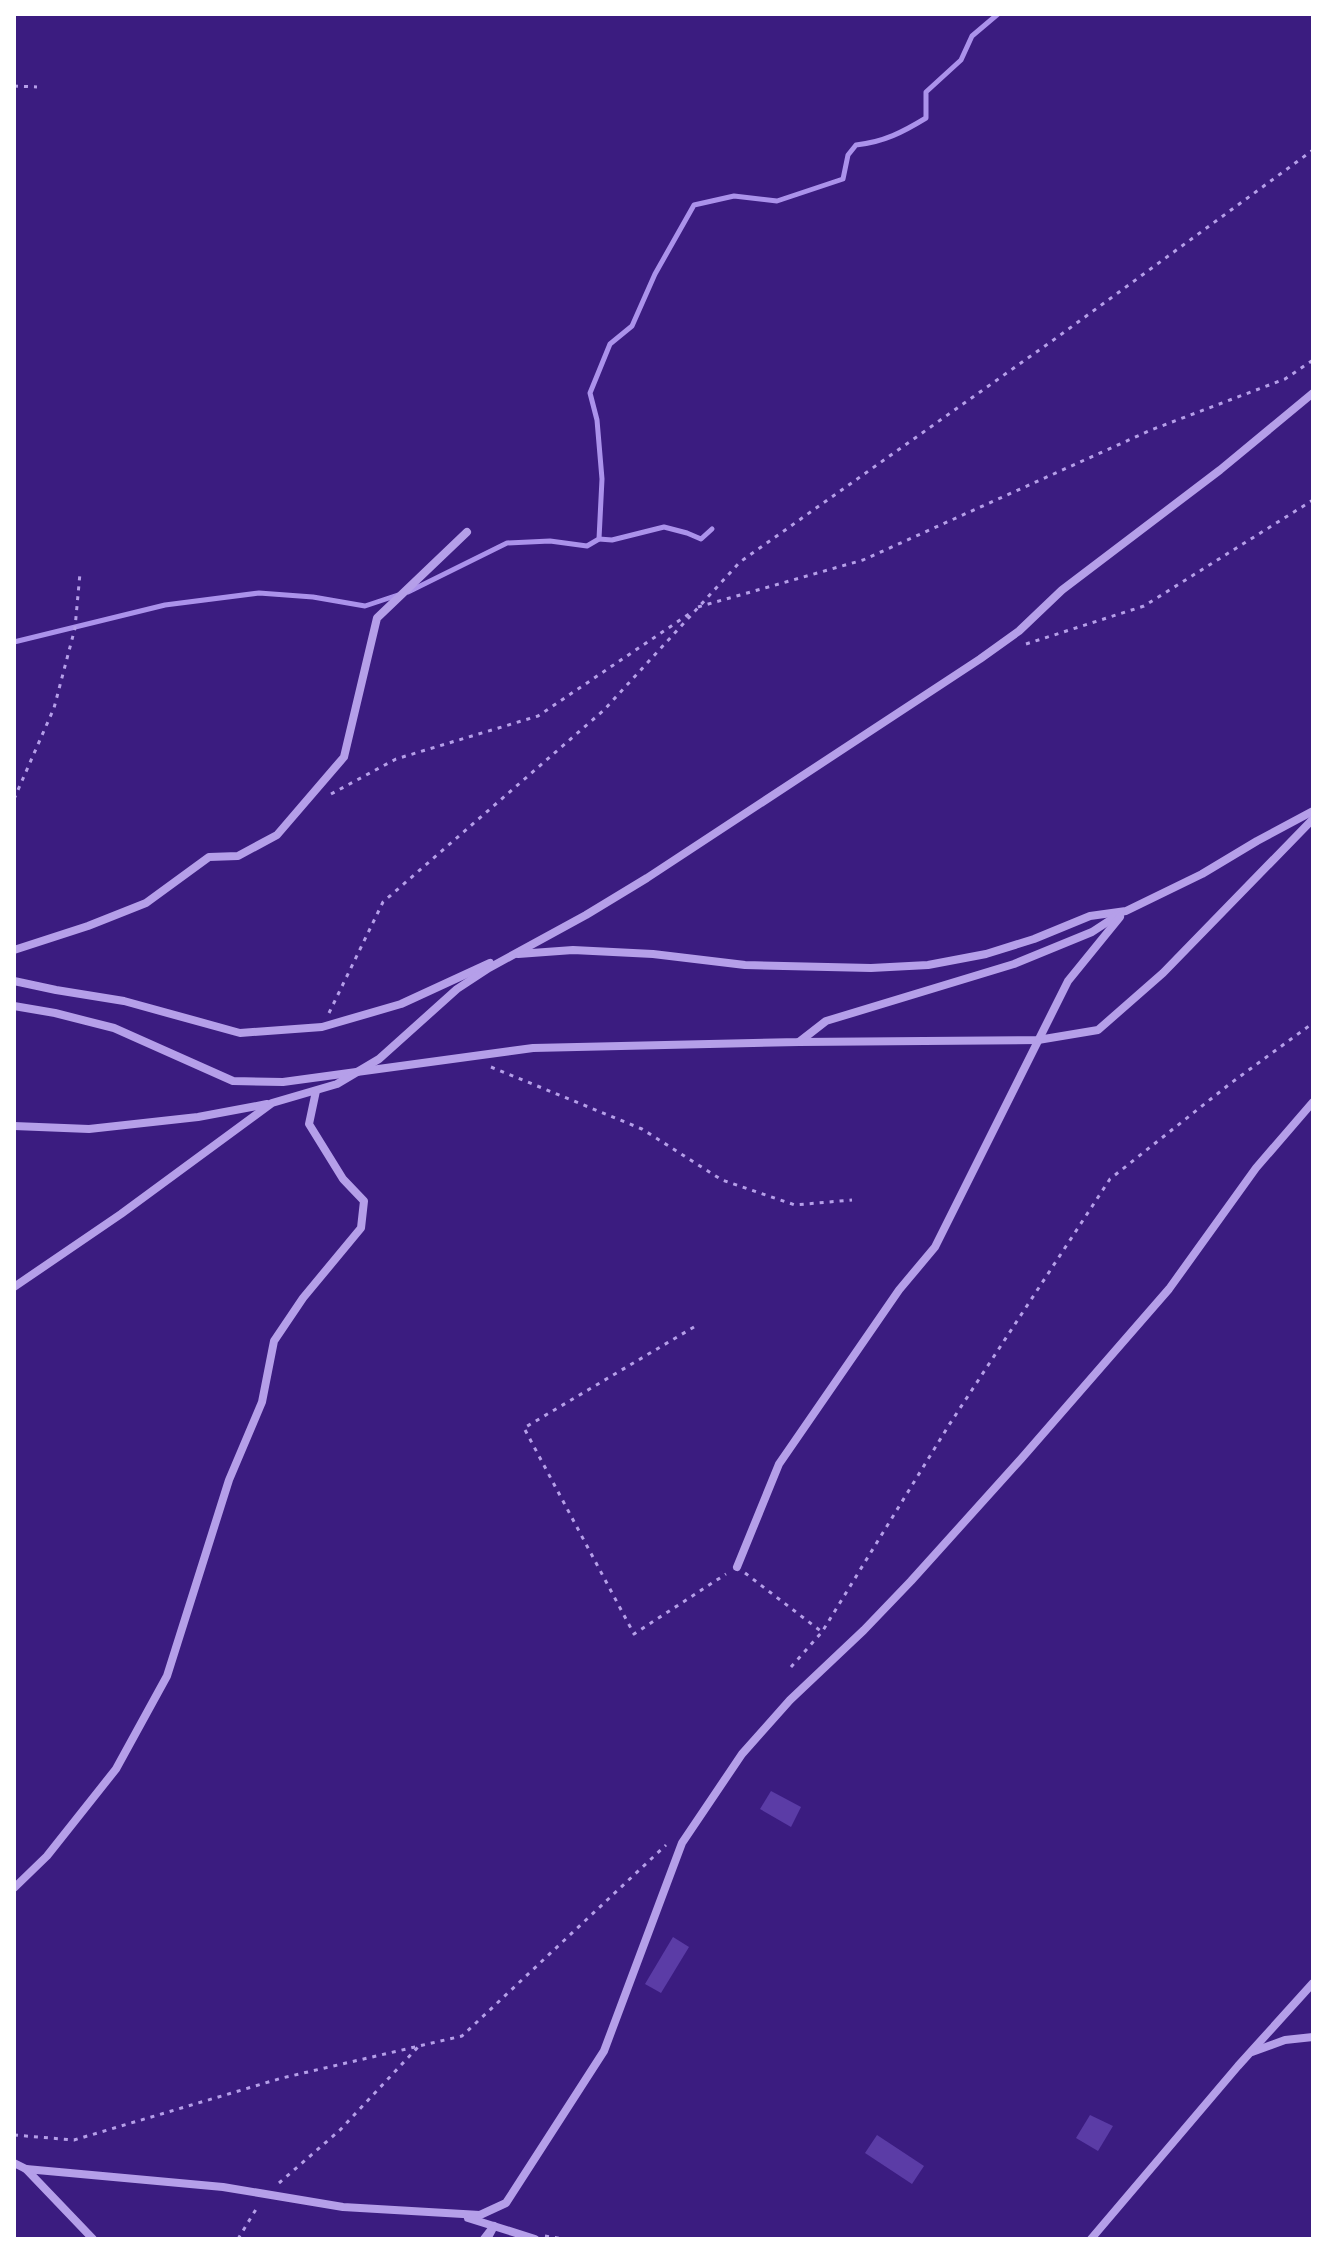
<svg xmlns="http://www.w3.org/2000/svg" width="1327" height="2253" font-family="'Exo 2',sans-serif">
	<rect width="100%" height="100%" fill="#3b1c80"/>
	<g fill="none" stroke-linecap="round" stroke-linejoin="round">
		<g stroke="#ab92eb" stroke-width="5">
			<polyline points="599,539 612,540 664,527 687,533 701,539 712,529"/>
			<path d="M 408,592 L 507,543 L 550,541 L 587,546 L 599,539 L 602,479 L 597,420 L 590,393 L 610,344 L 632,326 L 655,274 L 694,205 L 734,196 L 777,201 L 843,179 L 848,155 L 856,145 C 884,142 903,132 926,118 L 926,92 L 961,60 L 972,36 L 998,14"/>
			<polyline points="14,642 165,605 259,593 313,597 365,606 398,595"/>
		</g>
	</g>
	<g fill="#5b3ca6">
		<polygon points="771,1791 801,1807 791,1827 760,1809"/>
		<polygon points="673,1937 689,1947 661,1993 645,1984"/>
		<polygon points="1090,2115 1113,2126 1098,2151 1076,2138"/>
		<polygon points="877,2135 924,2166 912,2184 865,2153"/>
	</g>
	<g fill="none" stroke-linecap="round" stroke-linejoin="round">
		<g stroke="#b59fe9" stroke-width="3" stroke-dasharray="4 6" stroke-linecap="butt">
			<polyline points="14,86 37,87"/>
			<polyline points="698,607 863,560 1151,430 1285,379 1313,360"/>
			<polyline points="1026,644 1144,606 1313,500"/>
			<polyline points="331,794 396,759 538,716 692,612"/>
			<polyline points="14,799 54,708 75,628 80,573"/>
			<polyline points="329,1013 383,902 604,710 740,562 1059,336 1313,150"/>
			<polyline points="491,1067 642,1129 722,1180 795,1205 852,1200"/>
			<polyline points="694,1327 524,1428 634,1634 726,1574"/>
			<polyline points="745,1573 822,1632"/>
			<polyline points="791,1667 822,1632 949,1425 1110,1179 1231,1083 1313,1023"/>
			<polyline points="14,2135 74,2140 282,2078 462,2036 666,1845"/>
			<polyline points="279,2183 340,2130 419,2046"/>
			<polyline points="545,2236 564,2239"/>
			<polyline points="238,2239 258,2206"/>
		</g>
		<g stroke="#b59fe9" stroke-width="8">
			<polyline points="14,950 88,926 146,903 209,857 238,856 277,835 344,757 377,618 467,532"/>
			<polyline points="518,954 573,950 653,954 745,965 871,968 928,965 986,954 1034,939 1090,916 1126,911 1202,874 1257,841 1313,811"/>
			<polyline points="14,981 56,990 124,1001 240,1033 322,1027 401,1004 490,963"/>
			<polyline points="14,1006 55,1013 114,1028 233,1081 283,1082 533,1048 799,1042 826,1021 1014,964 1092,932 1121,913"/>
			<polyline points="799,1042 1038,1040 1098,1030 1163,973 1313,819"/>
			<polyline points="14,1126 89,1129 198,1117 267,1104"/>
			<polyline points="14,1287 121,1214 272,1103 337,1084 379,1059 457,989 489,968 586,915 647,878 980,659 1019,631 1062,590 1220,470 1313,393"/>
			<polyline points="737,1567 779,1464 899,1290 935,1247 1068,981 1120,917"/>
			<polyline points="14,1888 47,1856 116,1769 167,1676 229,1480 262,1402 274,1341 303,1298 361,1228 364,1201 343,1179 309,1124 316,1091"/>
			<polyline points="1252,2052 1285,2040 1313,2037"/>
			<polyline points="14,2163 26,2169 93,2239"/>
			<polyline points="26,2169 223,2187 343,2207 480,2215 506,2203 604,2051 682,1843 742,1754 790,1700 864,1630 911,1581 1021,1459 1169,1289 1256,1168 1313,1102"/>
			<polyline points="468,2218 535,2239"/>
			<polyline points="484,2239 494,2226 487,2239"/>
			<polyline points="1091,2239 1238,2066 1313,1983"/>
		</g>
	</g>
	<rect width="1327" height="2253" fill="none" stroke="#ffffff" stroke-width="32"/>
</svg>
